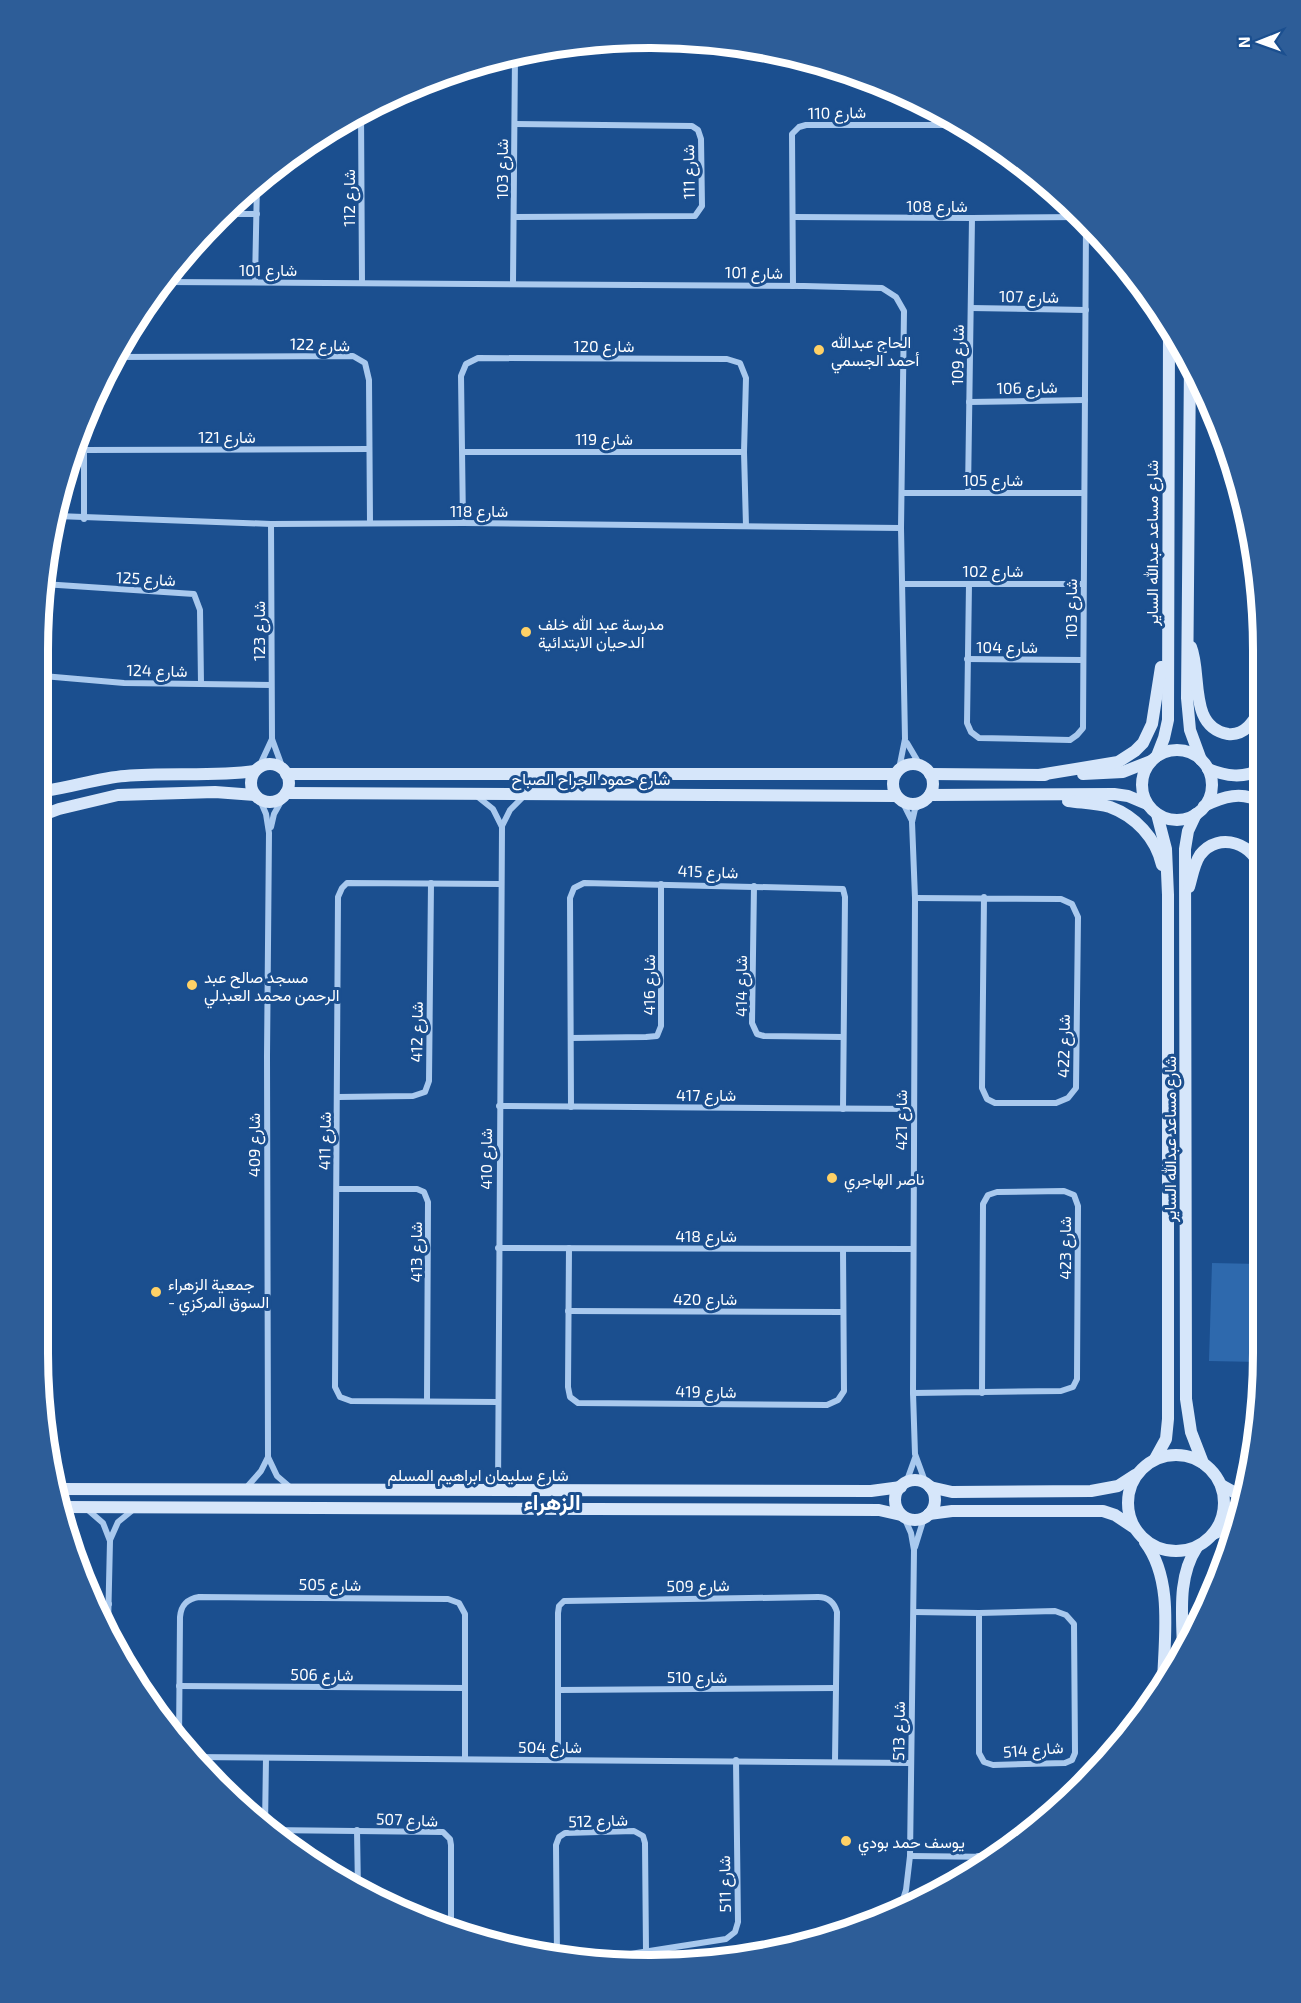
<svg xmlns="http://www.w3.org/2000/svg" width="1301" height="2003" font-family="'Exo 2',Vazirmatn,sans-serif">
	<rect width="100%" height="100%" fill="#1b4f8f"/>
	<polygon fill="#2e69ad" points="1212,1263 1259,1264 1259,1362 1209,1361"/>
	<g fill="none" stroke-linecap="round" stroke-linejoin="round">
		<g stroke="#a9c9ee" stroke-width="6">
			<polyline points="566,46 752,48"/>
			<polyline points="361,112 362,283"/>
			<polyline points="224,214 257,214"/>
			<polyline points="515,217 695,216 702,206 701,139 698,130 692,126 515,124"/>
			<polyline points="793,217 972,218 1080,217"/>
			<polyline points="164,282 804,286 882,288 896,297 904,311 901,528 905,739 899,769"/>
			<polyline points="255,282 257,183"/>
			<polyline points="513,283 515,55"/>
			<polyline points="793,286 792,134 799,127 806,125 965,125"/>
			<polyline points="971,308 1086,310"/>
			<polyline points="113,357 353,356 365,363 369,380 370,523"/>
			<polyline points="969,402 1085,400"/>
			<polyline points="85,450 369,449"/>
			<polyline points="463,452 744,452"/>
			<polyline points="968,492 972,218"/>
			<polyline points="902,493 1084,493"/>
			<polyline points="57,516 271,524 463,523 901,528"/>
			<polyline points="84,519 84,416"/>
			<polyline points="463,523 461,376 466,364 478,358 727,359 740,363 746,378 744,452 746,526"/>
			<polyline points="271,524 272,739 283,769"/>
			<polyline points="43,584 194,594 200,610 201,684"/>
			<polyline points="903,584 1083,584"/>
			<polyline points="969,584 967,723 971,732 979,738 1070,740 1077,735 1083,728 1086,223"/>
			<polyline points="967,659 1083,660"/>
			<polyline points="43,676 124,683 271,685"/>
			<polyline points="907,743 920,765"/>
			<polyline points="259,767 272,739"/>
			<polyline points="478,797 493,809 502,827 498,1491"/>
			<polyline points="260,800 266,814 269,833 267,1056 268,1457 277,1476 291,1488"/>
			<polyline points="925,800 915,809 912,822 915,898 913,1393 915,1454 926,1484"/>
			<polyline points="902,801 912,821"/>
			<polyline points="502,826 510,810 524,796"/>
			<polyline points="271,827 274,814 283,798"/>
			<polyline points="754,886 752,1023 757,1034 764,1036 843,1037"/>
			<polyline points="915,898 1061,899 1072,904 1078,917 1076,1088 1068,1098 1056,1103 995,1103 987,1099 982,1088 984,897"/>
			<polyline points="571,1038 646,1037 657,1036 661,1026 661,884"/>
			<polyline points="338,1097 413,1096 425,1092 429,1081 431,883"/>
			<polyline points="499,1106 913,1109"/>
			<polyline points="571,1107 570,898 574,888 584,883 843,889 845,897 843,1109"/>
			<polyline points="337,1189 417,1189 424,1192 428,1202 427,1400"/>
			<polyline points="498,1248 913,1249"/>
			<polyline points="569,1248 568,1387 570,1397 578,1403 827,1405 838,1400 844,1391 843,1249"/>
			<polyline points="568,1311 843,1312"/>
			<polyline points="913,1393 1061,1391 1073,1387 1077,1379 1078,1206 1074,1195 1064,1191 997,1192 988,1195 983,1204 982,1393"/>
			<polyline points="498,1402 351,1401 340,1397 335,1387 338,897 342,888 347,883 501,884"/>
			<polyline points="906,1483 915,1458"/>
			<polyline points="246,1488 261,1471 268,1457"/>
			<polyline points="88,1510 103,1523 110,1541 108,1627"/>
			<polyline points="110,1540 118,1522 134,1509"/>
			<polyline points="915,1547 924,1518"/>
			<polyline points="97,1605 109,1604"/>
			<polyline points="914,1612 979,1613 1055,1611 1066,1615 1074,1624 1075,1753 1072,1760 1065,1763 993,1765 984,1762 979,1753 979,1613"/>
			<polyline points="179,1686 465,1688"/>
			<polyline points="559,1690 836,1688"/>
			<path d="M 179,1742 L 180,1617 C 181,1605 187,1599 199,1597 L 448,1599 L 459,1603 L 465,1614 L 465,1759"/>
			<polyline points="190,1757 910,1763"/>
			<path d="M 558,1760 L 558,1613 L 559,1606 L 564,1601 L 818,1597 C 828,1597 834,1602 837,1612 L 835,1761"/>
			<polyline points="265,1827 266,1758"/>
			<polyline points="268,1830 443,1832 450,1839 451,1845 451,1932"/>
			<polyline points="357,1830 358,1890"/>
			<polyline points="910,1856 997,1857"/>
			<polyline points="978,1869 978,1856"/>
			<polyline points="899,1912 906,1890 910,1856 914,1550 911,1533 904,1517"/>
			<polyline points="557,1956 556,1845 559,1837 565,1833 634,1831 643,1836 645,1843 646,1951"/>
			<polyline points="592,1960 726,1939 735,1932 738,1922 736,1760"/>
		</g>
		<g stroke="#d6e6fa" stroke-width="12">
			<polyline points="1190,362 1187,698 1190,730 1201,760"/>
			<path d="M 1191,647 C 1202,674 1188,727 1228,734 C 1245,736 1254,721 1262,707"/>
			<circle cx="1177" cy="785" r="35"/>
			<polyline points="1157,756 1164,738 1168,720 1169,328"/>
			<circle cx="270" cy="783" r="19"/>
			<circle cx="913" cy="784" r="20"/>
			<path d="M 1208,769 C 1226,776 1243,779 1261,769"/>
			<polyline points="286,774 895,774"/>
			<polyline points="930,774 1045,775"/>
			<polyline points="1083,774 1123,772 1151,761"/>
			<polyline points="1039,775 1118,762 1135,751 1143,743 1152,724 1161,667"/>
			<path d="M 43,791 C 71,788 97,778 125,776 C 168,772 212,777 255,771"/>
			<polyline points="286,793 896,796"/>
			<polyline points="930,795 1114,794 1128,796 1147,804"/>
			<path d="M 1068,801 C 1082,803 1096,803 1110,807 C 1135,816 1156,838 1162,865"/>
			<path d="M 1204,806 C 1222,797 1243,790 1261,803"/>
			<polyline points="1196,814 1188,831 1185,849 1186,1399 1191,1432 1203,1463"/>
			<polyline points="43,815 59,809 118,795 215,792 255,795"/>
			<path d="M 1189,887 C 1192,877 1194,864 1200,855 C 1219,830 1256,844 1261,872"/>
			<circle cx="1176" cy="1503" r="48"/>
			<polyline points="1155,1459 1166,1439 1168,1419 1168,895 1166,849 1157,814"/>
			<circle cx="915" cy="1500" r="20"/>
			<polyline points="1221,1485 1241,1496"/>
			<polyline points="930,1487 952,1492 1091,1491 1118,1486 1135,1475"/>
			<polyline points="56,1489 871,1491 901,1487"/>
			<polyline points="60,1507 879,1510 901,1515"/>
			<polyline points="929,1514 952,1511 1103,1511 1115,1515 1133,1527"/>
			<polyline points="1213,1534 1234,1524"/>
			<path d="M 1145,1542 C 1174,1580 1164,1639 1163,1684"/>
			<path d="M 1183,1656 C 1183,1619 1176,1579 1197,1547"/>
		</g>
	</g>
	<g fill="#ffd166" stroke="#1b4f8f" stroke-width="2">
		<circle cx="819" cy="350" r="6"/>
		<circle cx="526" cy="632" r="6"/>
		<circle cx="192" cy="985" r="6"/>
		<circle cx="832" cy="1178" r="6"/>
		<circle cx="156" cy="1292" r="6"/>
		<circle cx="846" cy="1841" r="6"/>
	</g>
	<g text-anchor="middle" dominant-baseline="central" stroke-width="6" stroke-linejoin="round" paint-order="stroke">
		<g font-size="16" fill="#fff" stroke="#1b4f8f">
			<text transform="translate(837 112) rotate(-1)">شارع 110</text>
			<text transform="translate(501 169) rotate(-90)">شارع 103</text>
			<text transform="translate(688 172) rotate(-91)">شارع 111</text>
			<text transform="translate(348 198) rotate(-90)">شارع 112</text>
			<text x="937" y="205">شارع 108</text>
			<text x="268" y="269">شارع 101</text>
			<text transform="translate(754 272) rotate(1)">شارع 101</text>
			<text transform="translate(1029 296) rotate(1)">شارع 107</text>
			<text transform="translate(320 344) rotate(2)">شارع 122</text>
			<text x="604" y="345">شارع 120</text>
			<text transform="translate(957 355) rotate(-89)">شارع 109</text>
			<text transform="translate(1027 387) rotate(-1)">شارع 106</text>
			<text x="227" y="436">شارع 121</text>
			<text x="604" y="438">شارع 119</text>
			<text x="993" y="479">شارع 105</text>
			<text x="479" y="510">شارع 118</text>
			<text transform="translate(1151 543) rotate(-90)">شارع مساعد عبدالله الساير</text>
			<text x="993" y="570">شارع 102</text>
			<text transform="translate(146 578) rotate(3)">شارع 125</text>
			<text transform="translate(1070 609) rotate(-90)">شارع 103</text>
			<text transform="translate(258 631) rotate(-90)">شارع 123</text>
			<text x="1007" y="646">شارع 104</text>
			<text transform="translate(157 670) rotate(1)">شارع 124</text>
			<text x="591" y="778">شارع حمود الجراح الصباح</text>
			<text transform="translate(708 871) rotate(2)">شارع 415</text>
			<text transform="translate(648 985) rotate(-90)">شارع 416</text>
			<text transform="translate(740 986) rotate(-90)">شارع 414</text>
			<text transform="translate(416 1032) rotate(-89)">شارع 412</text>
			<text transform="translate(1063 1046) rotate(-89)">شارع 422</text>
			<text x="706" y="1094">شارع 417</text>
			<text transform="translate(900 1120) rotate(-90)">شارع 421</text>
			<text transform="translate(1169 1139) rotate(-90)">شارع مساعد عبدالله الساير</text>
			<text transform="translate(324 1141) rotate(-89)">شارع 411</text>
			<text transform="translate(253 1145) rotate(-90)">شارع 409</text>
			<text transform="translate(485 1159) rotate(-90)">شارع 410</text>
			<text x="706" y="1235">شارع 418</text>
			<text transform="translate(1064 1248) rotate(-90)">شارع 423</text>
			<text transform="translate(415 1252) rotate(-90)">شارع 413</text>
			<text x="705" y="1298">شارع 420</text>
			<text transform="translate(706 1391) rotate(1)">شارع 419</text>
			<text x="478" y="1474">شارع سليمان ابراهيم المسلم</text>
			<text transform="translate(330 1584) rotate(1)">شارع 505</text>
			<text transform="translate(698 1585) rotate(-1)">شارع 509</text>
			<text transform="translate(322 1674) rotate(1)">شارع 506</text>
			<text x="697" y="1676">شارع 510</text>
			<text transform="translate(898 1731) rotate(-89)">شارع 513</text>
			<text x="550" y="1746">شارع 504</text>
			<text transform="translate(1033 1749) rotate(-5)">شارع 514</text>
			<text transform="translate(407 1819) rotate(2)">شارع 507</text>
			<text transform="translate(598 1820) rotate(-2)">شارع 512</text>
			<text transform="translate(724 1884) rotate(-91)">شارع 511</text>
		</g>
		<g font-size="16" fill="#fff" stroke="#1b4f8f" text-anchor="start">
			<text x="831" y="341">الحاج عبدالله<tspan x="831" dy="18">أحمد الجسمي</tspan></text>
			<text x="538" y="623">مدرسة عبد الله خلف<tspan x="538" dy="18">الدحيان الابتدائية</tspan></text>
			<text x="204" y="976">مسجد صالح عبد<tspan x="204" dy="18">الرحمن محمد العبدلي</tspan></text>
			<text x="844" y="1178">ناصر الهاجري</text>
			<text x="168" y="1283">جمعية الزهراء<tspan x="168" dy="18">- السوق المركزي</tspan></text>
			<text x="858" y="1841">يوسف حمد بودي</text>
		</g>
		<g font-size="22" font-weight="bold" fill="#fff" stroke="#1b4f8f">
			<text x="552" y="1501">الزهراء</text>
		</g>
	</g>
	<path d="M0 0H1301V2003H0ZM650 48H651A602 602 0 0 1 1253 650V1353A602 602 0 0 1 651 1955H650A602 602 0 0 1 48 1353V650A602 602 0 0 1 650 48Z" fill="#2d5d98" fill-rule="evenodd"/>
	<path fill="none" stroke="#fff" stroke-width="8" d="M650 48H651A602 602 0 0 1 1253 650V1353A602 602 0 0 1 651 1955H650A602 602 0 0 1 48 1353V650A602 602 0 0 1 650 48Z"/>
	<g transform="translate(1259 42) rotate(269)" stroke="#1b4f8f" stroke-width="4.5" paint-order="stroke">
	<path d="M0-4.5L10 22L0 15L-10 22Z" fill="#ffffff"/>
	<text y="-9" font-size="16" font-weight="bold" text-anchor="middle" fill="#ffffff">N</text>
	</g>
</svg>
